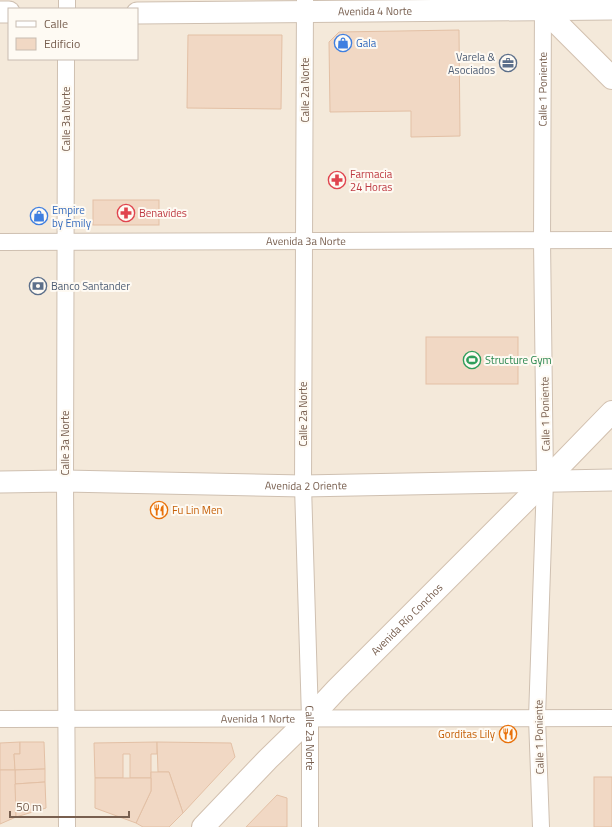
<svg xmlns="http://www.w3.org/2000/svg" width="612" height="827" font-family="'Titillium Web',sans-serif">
	<rect width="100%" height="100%" fill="#fcf7ec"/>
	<path fill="#f4e9da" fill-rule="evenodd" d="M 0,0 L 612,0 L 612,827 L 0,827 ZM 9,9 L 137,9 L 137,59 L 9,59 Z"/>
	<g fill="#f1d8c4" stroke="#e3c0a5">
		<polygon points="459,30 460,136 411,137 411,111 330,112 329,42 339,32"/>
		<polygon points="188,35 282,35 281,109 187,108"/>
		<rect x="93" y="200" width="66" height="25"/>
		<rect x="426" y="337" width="92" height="47"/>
		<polygon points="20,742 20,754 14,754 15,770 0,770 0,743"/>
		<polygon points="20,742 44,742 45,769 15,770 14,754 20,754"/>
		<polygon points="157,742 157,754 151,754 151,778 130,778 130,754 123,754 123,778 95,778 94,743"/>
		<polygon points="157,742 231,743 235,757 183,813 169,772 158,772"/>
		<polygon points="45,769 45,782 15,784 15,770"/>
		<polygon points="0,770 15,770 16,817 0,824"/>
		<polygon points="151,772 169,772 183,813 169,827 143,827 136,823 151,791"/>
		<rect x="594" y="777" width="18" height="50"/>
		<polygon points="95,778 151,778 151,791 136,823 95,808"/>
		<polygon points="45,782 46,808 16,817 15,784"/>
		<polygon points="277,795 287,798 287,827 246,827"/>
	</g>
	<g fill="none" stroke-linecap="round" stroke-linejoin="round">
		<defs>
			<g id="minor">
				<polyline points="67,0 67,9"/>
				<path id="s1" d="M 305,0 L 303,486 L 310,718 L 310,827"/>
				<polyline points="66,59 65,481 67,827"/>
				<path id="s2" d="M 0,242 L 612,240"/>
				<path id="s3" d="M 0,719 L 612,718"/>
				<path id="s4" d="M 541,827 L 537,718 L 545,481 L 542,240 L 543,3"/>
			</g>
			<g id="tertiary">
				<polyline points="0,12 9,12"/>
				<path id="s5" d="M 137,13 L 612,9"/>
				<path id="s6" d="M 0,482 L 65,481 L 303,486 L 612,480"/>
			</g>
			<g id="secondary">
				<polyline points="534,0 612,78"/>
				<path id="s7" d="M 203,827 L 268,759 L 310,718 L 337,689 L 545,481 L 612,412"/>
			</g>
		</defs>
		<use href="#minor" stroke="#cfc0b1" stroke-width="18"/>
		<use href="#tertiary" stroke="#cfc0b1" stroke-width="23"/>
		<use href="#secondary" stroke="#d2c0af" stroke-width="24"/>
		<use href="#minor" stroke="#fff" stroke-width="16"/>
		<use href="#tertiary" stroke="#fff" stroke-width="21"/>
		<use href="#secondary" stroke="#fff" stroke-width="22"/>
	</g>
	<defs>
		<symbol id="shop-ring" viewBox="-11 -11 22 22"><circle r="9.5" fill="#fefaf3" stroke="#3f7fe0" stroke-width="1.5"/><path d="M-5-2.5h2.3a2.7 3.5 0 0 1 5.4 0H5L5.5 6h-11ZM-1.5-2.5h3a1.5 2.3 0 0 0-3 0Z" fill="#3f7fe0"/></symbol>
		<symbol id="office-ring" viewBox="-11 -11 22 22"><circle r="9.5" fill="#fefaf3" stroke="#5c6f8a" stroke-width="1.5"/><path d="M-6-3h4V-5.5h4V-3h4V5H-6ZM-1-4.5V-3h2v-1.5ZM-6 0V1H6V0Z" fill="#5c6f8a"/></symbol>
		<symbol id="pharmacy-ring" viewBox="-11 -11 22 22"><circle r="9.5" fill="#fefaf3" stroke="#e0444e" stroke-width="1.5"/><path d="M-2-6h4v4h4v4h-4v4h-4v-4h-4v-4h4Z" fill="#e0444e"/></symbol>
		<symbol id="bank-ring" viewBox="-11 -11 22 22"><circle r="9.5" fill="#fefaf3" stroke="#5c6f8a" stroke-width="1.5"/><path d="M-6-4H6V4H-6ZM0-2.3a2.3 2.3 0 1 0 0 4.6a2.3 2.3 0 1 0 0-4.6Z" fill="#5c6f8a"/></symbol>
		<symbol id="stadium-ring" viewBox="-11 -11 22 22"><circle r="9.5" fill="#fefaf3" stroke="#2e9e5b" stroke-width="1.5"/><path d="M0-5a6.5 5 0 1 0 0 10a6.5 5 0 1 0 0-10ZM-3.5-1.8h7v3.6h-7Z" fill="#2e9e5b"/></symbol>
		<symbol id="restaurant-ring" viewBox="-11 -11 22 22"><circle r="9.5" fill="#fefaf3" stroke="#e8710a" stroke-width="1.5"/><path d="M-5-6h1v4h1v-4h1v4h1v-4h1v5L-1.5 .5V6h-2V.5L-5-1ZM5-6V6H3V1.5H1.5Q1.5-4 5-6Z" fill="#e8710a"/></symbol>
	</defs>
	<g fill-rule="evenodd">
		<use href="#shop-ring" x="333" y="33" width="20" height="20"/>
		<use href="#office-ring" x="498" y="53" width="20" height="20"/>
		<use href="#pharmacy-ring" x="327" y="170" width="20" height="20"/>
		<use href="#pharmacy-ring" x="116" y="203" width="20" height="20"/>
		<use href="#shop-ring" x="29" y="206" width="20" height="20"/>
		<use href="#bank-ring" x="28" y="276" width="20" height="20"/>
		<use href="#stadium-ring" x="462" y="350" width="20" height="20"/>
		<use href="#restaurant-ring" x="149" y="500" width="20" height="20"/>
		<use href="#restaurant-ring" x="498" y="724" width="20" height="20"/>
	</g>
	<g text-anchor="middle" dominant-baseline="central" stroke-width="4" stroke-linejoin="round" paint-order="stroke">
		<g font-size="11" fill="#785f4f" stroke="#fefaf3">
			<text stroke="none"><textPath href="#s5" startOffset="238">Avenida 4 Norte</textPath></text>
			<text transform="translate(305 90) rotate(-90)">Calle 2a Norte</text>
			<text stroke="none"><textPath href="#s4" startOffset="738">Calle 1 Poniente</textPath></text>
			<text transform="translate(66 119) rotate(-90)">Calle 3a Norte</text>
			<text stroke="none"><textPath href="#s2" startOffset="306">Avenida 3a Norte</textPath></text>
			<text transform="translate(303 414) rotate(-90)">Calle 2a Norte</text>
			<text transform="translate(545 414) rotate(-91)">Calle 1 Poniente</text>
			<text transform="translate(65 443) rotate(-90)">Calle 3a Norte</text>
			<text stroke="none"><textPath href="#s6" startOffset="306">Avenida 2 Oriente</textPath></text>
			<text stroke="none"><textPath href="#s7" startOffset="291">Avenida Río Conchos</textPath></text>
			<text stroke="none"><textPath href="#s3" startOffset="258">Avenida 1 Norte</textPath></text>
			<text stroke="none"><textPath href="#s1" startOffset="738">Calle 2a Norte</textPath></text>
			<text transform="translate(539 737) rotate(-91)">Calle 1 Poniente</text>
		</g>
		<g font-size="11" fill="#366cbe" stroke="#fefaf3" text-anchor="start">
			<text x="356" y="43">Gala</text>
			<text x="52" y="210">Empire<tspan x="52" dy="13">by Emily</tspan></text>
		</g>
		<g font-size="11" fill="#4e5e75" stroke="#fefaf3" text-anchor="end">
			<text x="495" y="57">Varela &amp;<tspan x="495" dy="13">Asociados</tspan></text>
			<text x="51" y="286" text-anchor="start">Banco Santander</text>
		</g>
		<g font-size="11" fill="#be3a42" stroke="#fefaf3" text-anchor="start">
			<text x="350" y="174">Farmacia<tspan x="350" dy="13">24 Horas</tspan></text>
			<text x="139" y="213">Benavides</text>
		</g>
		<g font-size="11" fill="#27864d" stroke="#fefaf3" text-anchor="start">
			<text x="485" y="360">Structure Gym</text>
		</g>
		<g font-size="11" fill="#c56008" stroke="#fefaf3" text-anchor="start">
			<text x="172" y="510">Fu Lin Men</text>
			<text x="495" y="734" text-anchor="end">Gorditas Lily</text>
		</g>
	</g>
	<rect x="8" y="8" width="130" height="52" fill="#fefaf3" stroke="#c8bcb1"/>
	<rect x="16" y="21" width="20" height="6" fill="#ffffff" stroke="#c8bcb1"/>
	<text x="44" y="28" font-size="12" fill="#785f4f">Calle</text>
	<rect x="16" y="38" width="20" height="12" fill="#f1d8c4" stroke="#c8bcb1"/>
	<text x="44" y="48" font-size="12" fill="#785f4f">Edificio</text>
	<path d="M10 811v6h119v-6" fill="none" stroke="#785f4f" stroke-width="2"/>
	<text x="16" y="811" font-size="12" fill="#785f4f" stroke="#fefaf3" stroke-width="3" paint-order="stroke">50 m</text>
</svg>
